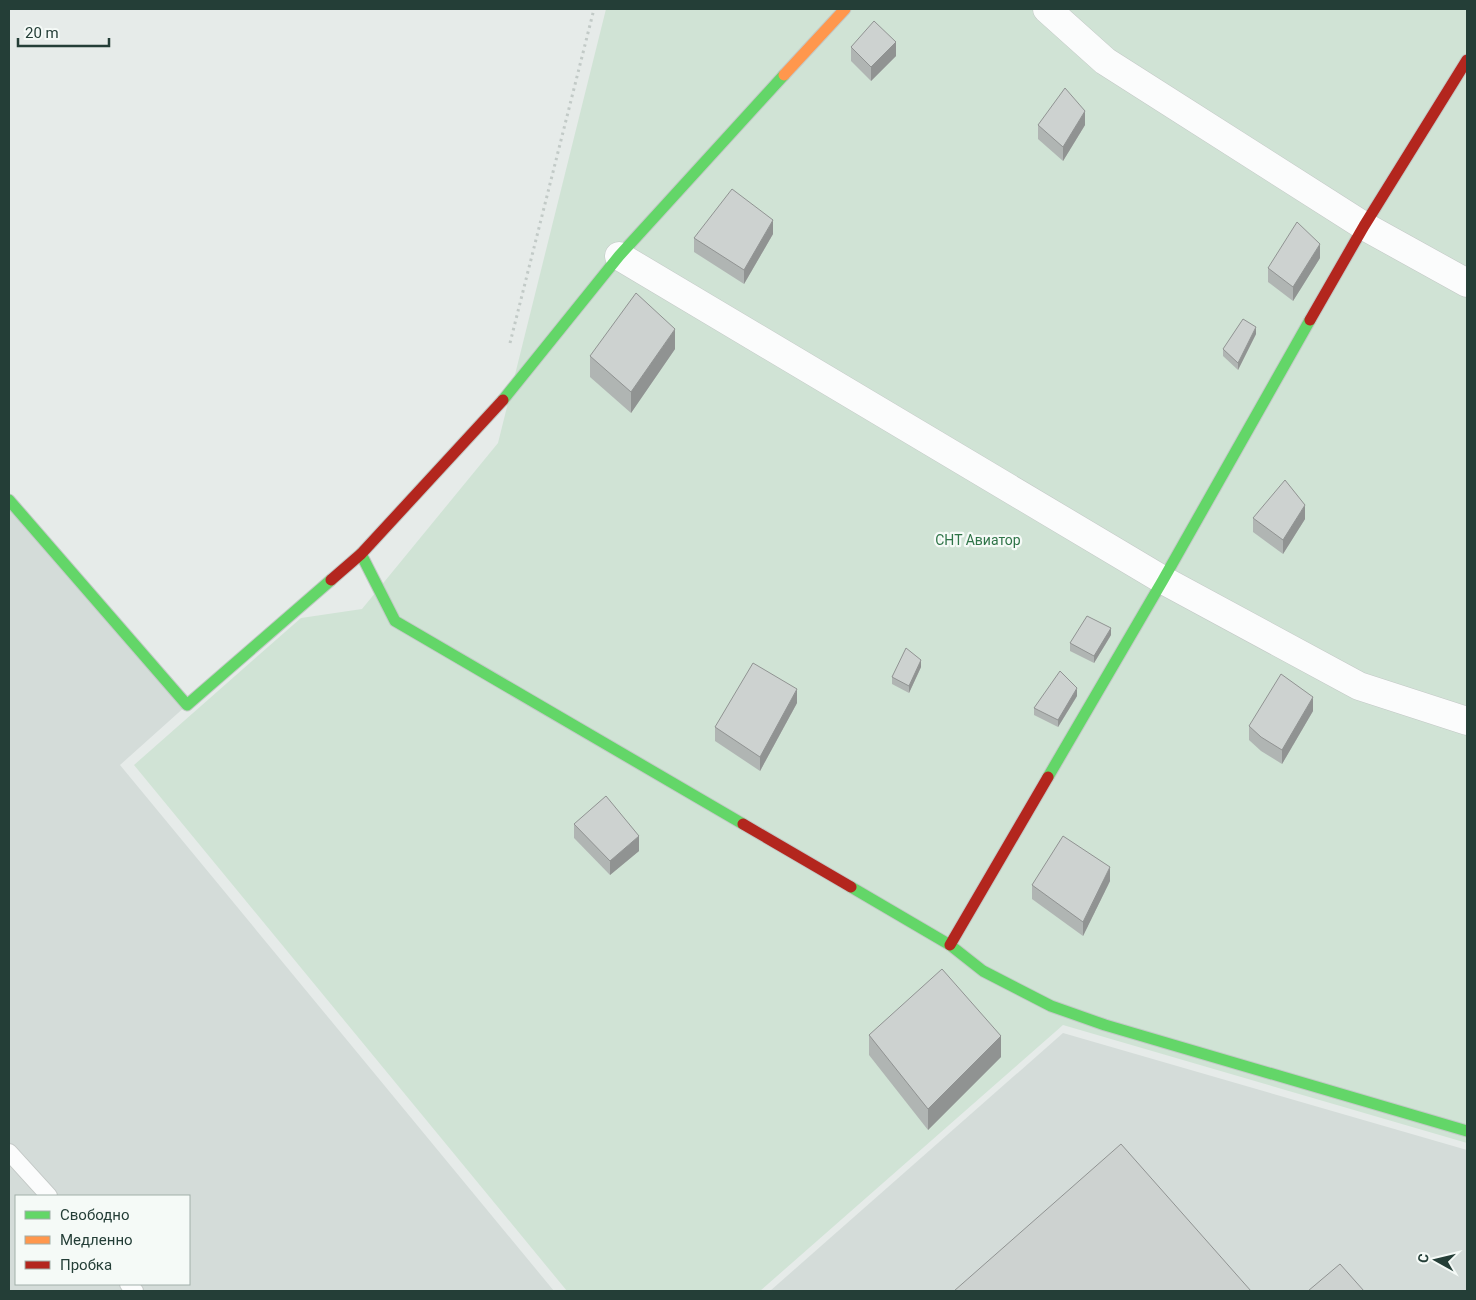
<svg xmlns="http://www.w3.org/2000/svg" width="1476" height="1300" font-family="Roboto,sans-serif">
	<rect width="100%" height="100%" fill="#e6ebe9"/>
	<g fill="#d4dcd9" fill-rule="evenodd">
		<path d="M 9,500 L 187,705 L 120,765 L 554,1291 L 9,1291 ZM 16,1196 L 189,1196 L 189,1284 L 16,1284 Z"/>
		<polygon points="1063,1033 1467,1150 1467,1291 770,1291"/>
	</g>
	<polygon fill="#d0e3d5" points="606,9 1467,9 1467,1143 1063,1025 760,1291 567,1291 134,765 301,618 362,609 498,443"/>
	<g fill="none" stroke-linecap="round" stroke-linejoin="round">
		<defs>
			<g id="lane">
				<polyline points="9,1152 49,1196"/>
				<polyline points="128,1284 135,1291"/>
			</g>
			<g id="street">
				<polyline points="1047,9 1105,61 1364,226 1467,283"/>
				<polyline points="619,256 1163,580 1359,686 1467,721"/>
			</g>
			<g id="fast">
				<polyline points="503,400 619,256 784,75"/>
				<polyline points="9,500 187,705 331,580"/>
				<polyline points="361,554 395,621 743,824"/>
				<polyline points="1048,777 1163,580 1310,320"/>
				<polyline points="851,887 950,945 983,971 1051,1006 1105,1025 1467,1131"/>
			</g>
			<polyline id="slow" points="784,75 845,9"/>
			<g id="jam">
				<polyline points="1310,320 1364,226 1467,60"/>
				<polyline points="331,580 361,554 503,400"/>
				<polyline points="743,824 851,887"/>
				<polyline points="950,945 1048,777"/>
			</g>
		</defs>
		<use href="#lane" stroke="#c3c8c6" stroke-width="18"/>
		<use href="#street" stroke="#c3c8c6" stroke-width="29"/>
		<use href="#fast" stroke="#c2c9c6" stroke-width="13"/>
		<use href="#slow" stroke="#c2c9c6" stroke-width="13"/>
		<use href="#jam" stroke="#c2c9c6" stroke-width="13"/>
		<polyline stroke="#c2cac7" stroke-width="3" stroke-dasharray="2.5 4" stroke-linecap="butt" points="510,343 594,9"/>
		<use href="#lane" stroke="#fbfcfc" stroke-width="16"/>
		<use href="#street" stroke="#fbfcfc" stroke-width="28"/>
		<use href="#fast" stroke="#63d668" stroke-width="11"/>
		<use href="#slow" stroke="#ff974d" stroke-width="11"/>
		<use href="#jam" stroke="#b3261e" stroke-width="11"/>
	</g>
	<g fill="#b0b5b3">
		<polygon points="851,47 896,56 871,81 851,61"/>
		<polygon points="1038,125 1085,125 1063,161 1038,139"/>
		<polygon points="773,234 744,284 694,252 694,238"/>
		<polygon points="1320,258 1293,301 1268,282 1268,268"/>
		<polygon points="1256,334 1238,370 1223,356 1223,349"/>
		<polygon points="675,349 631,413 590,377 590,356"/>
		<polygon points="1253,518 1305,519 1283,554 1253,532"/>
		<polygon points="1111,635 1094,663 1070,651 1070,643"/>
		<polygon points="921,667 909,693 892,684 892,677"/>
		<polygon points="1077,696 1058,727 1034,715 1034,708"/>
		<polygon points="797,703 760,771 715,741 715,727"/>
		<polygon points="1313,711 1282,764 1261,751 1249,740 1249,726"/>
		<polygon points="574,824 639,851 610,875 574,838"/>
		<polygon points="1110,881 1083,936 1032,899 1032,885"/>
		<polygon points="869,1035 1001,1057 928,1130 869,1055"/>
	</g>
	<g fill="#909392">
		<polygon points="896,42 896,56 871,81 871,67"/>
		<polygon points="1085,111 1085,125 1063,161 1063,147"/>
		<polygon points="773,220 773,234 744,284 744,270"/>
		<polygon points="1320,244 1320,258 1293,301 1293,287"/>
		<polygon points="1256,327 1256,334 1238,370 1238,363"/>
		<polygon points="675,329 675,349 631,413 631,392"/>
		<polygon points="1305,505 1305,519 1283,554 1283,540"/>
		<polygon points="1111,628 1111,635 1094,663 1094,656"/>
		<polygon points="921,660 921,667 909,693 909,686"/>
		<polygon points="1077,688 1077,696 1058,727 1058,720"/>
		<polygon points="797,689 797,703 760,771 760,757"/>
		<polygon points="1313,697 1313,711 1282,764 1282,750"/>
		<polygon points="639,836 639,851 610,875 610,861"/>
		<polygon points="1110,867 1110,881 1083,936 1083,922"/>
		<polygon points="1001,1036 1001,1057 928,1130 928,1109"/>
	</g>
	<g fill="#cdd2d0" stroke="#909392">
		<polygon points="874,21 896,42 871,67 851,47"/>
		<polygon points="1065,88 1085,111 1063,147 1038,125"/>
		<polygon points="732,189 773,220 744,270 694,238"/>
		<polygon points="1297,222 1320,244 1293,287 1268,268"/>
		<polygon points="636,293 675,329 631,392 590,356"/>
		<polygon points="1243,319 1256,327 1238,363 1223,349"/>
		<polygon points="1285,480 1305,505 1283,540 1253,518"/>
		<polygon points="1087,616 1111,628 1094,656 1070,643"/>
		<polygon points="906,648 921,660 909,686 892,677"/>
		<polygon points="753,663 797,689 760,757 715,727"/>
		<polygon points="1060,671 1077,688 1058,720 1034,708"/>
		<polygon points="1281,674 1313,697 1282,750 1261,737 1249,726"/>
		<polygon points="606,796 639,836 610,861 574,824"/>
		<polygon points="1063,836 1110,867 1083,922 1032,885"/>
		<polygon points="942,969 1001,1036 928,1109 869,1035"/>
		<polygon points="1121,1144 1251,1291 954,1291"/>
		<polygon points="1340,1264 1364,1291 1308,1291"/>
	</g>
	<g text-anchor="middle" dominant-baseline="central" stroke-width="4.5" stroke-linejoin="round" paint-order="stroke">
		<g font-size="14" fill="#2f7448" stroke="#f5faf7">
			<text x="978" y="540">СНТ Авиатор</text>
		</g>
	</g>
	<rect width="1476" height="1300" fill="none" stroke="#243e37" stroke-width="20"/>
	<rect x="15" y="1195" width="175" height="90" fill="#f5faf7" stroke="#a1afaa"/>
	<rect x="25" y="1211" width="25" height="8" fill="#63d668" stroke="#a1afaa"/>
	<text x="60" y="1220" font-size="15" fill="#243e37">Свободно</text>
	<rect x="25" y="1236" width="25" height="8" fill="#ff974d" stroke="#a1afaa"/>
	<text x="60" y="1245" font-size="15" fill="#243e37">Медленно</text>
	<rect x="25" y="1261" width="25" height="8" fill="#b3261e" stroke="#a1afaa"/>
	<text x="60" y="1270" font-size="15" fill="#243e37">Пробка</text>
	<g transform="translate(1436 1260) rotate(278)" stroke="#f5faf7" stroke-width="4" paint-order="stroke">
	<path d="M0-4L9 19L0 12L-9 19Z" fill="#243e37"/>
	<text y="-8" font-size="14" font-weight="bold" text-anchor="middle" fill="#243e37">С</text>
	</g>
	<path d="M18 38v8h91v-8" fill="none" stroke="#243e37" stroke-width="2.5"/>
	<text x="25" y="38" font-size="15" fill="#243e37" stroke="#f5faf7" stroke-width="4" paint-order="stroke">20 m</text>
</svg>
